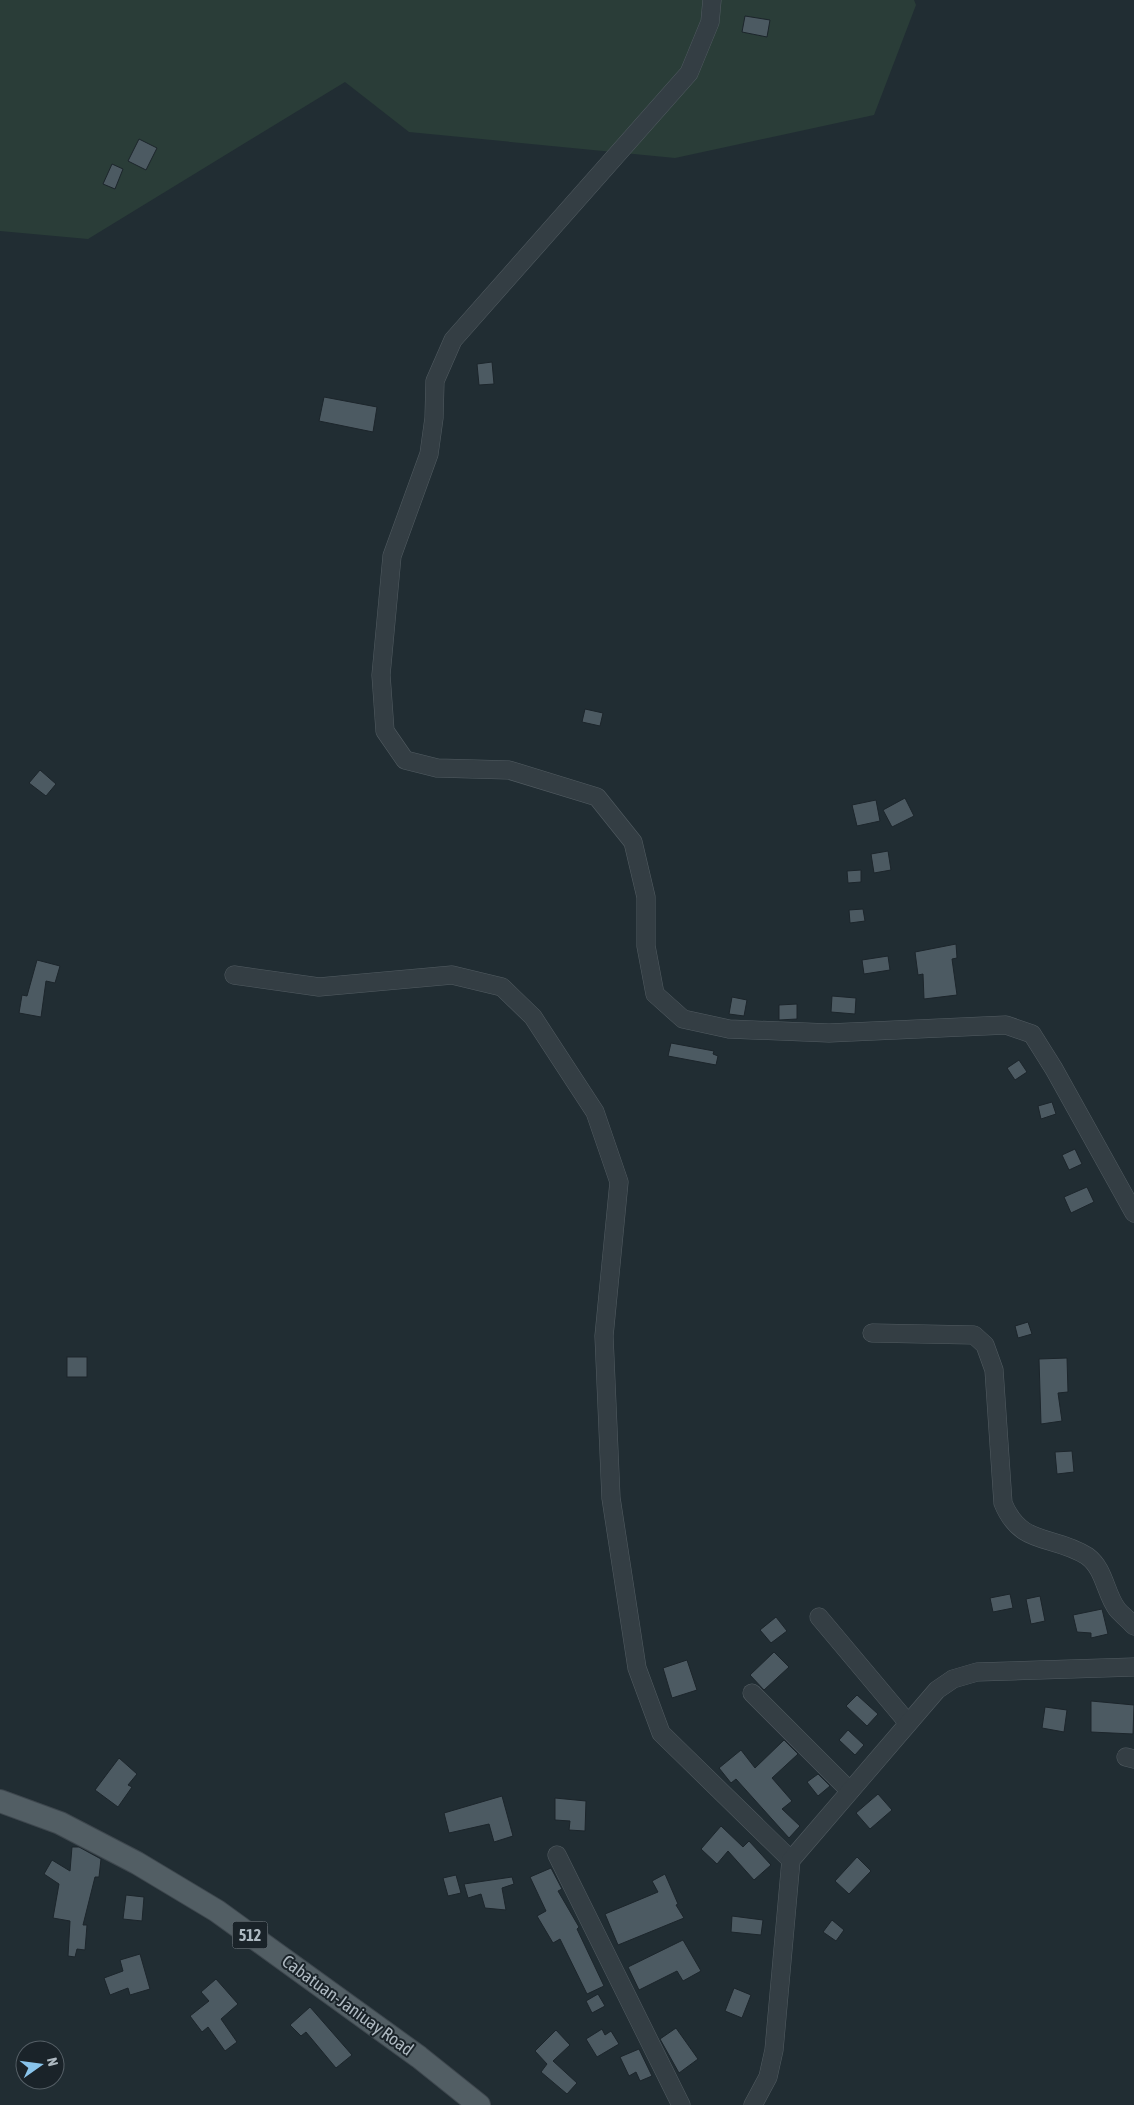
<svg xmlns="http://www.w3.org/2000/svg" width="1134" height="2105" font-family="'Asap Condensed',sans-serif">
	<rect width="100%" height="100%" fill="#212d33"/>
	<polygon fill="#2a3d38" points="0,0 914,0 916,5 874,115 675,158 409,132 345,82 88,239 0,231"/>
	<g fill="#4c5a62" stroke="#1c252b">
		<polygon points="745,16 770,20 767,37 742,32"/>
		<polygon points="139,139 157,148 146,170 128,161"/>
		<polygon points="112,164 123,169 115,189 103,184"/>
		<polygon points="492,362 494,384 479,385 477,364"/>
		<polygon points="324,397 377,407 373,432 319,421"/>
		<polygon points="585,709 603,713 600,726 582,722"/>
		<polygon points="40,770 56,784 46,796 29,783"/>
		<polygon points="905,798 914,816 892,827 883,810"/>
		<polygon points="876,800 880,821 857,826 852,805"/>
		<polygon points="888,851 891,870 874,873 871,854"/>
		<polygon points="861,870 861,882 848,883 847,871"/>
		<polygon points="863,909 865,921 850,923 849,910"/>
		<polygon points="956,944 957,958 952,959 957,995 924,999 923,974 918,975 915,952"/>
		<polygon points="888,956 890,970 864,974 862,960"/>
		<polygon points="37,960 60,966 55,983 46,981 41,1017 19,1013 22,995 27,996"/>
		<polygon points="832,996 856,998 855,1014 831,1012"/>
		<polygon points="732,997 747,1000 744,1016 729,1014"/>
		<polygon points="797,1004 797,1019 779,1020 779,1005"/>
		<polygon points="671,1043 714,1051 713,1054 718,1056 716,1065 668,1056"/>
		<polygon points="1019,1060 1027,1072 1015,1080 1007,1068"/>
		<polygon points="1052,1102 1056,1114 1041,1119 1038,1106"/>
		<polygon points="1075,1149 1082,1164 1069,1170 1062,1155"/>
		<polygon points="1087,1187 1094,1202 1071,1213 1064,1197"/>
		<polygon points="1028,1322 1032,1334 1018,1338 1015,1326"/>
		<rect x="67" y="1357" width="20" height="20"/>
		<polygon points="1067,1358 1068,1392 1058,1393 1062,1421 1041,1424 1039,1359"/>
		<polygon points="1072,1451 1074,1472 1057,1474 1055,1452"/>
		<polygon points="1010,1594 1013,1608 993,1612 990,1598"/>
		<polygon points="1040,1596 1045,1621 1031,1624 1026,1599"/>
		<polygon points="1102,1609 1108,1634 1091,1638 1091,1633 1077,1632 1073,1615"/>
		<polygon points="776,1617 787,1631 771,1643 760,1630"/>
		<polygon points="774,1652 789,1667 764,1690 750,1675"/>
		<polygon points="687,1660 697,1690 672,1698 663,1668"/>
		<polygon points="857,1695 878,1714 867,1726 846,1706"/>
		<polygon points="1091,1701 1134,1705 1133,1734 1091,1732"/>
		<polygon points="1045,1707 1067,1710 1064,1732 1042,1728"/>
		<polygon points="848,1730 864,1745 855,1755 839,1740"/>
		<polygon points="784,1740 798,1754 772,1778 792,1801 782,1809 800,1826 789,1838 736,1779 731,1783 719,1768 741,1750 755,1768"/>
		<polygon points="119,1758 137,1774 128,1785 132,1787 118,1807 95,1790"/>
		<polygon points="818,1774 830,1786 818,1796 807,1782"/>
		<polygon points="878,1794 892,1810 870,1829 856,1813"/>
		<polygon points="502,1796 513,1836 494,1842 489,1824 449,1833 444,1813"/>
		<polygon points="555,1798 586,1801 585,1831 569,1830 570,1821 555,1820"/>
		<polygon points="721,1826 743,1847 749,1841 771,1865 754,1880 728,1851 717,1864 701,1849"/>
		<polygon points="72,1847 79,1847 101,1859 99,1877 95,1877 83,1925 87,1925 85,1950 77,1949 75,1957 68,1956 70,1921 53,1918 59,1884 44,1874 52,1860 70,1871"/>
		<polygon points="857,1857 871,1871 849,1894 835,1881"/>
		<polygon points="551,1868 562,1889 558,1891 579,1927 577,1929 604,1986 587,1994 560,1939 553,1943 537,1916 546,1911 530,1877"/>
		<polygon points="665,1874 678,1904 676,1905 684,1918 618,1945 605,1914 658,1892 652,1881"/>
		<polygon points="456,1875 461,1893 448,1896 443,1878"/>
		<polygon points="512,1877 514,1884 502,1888 506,1910 485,1908 481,1894 468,1898 464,1884"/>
		<polygon points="126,1895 144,1897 142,1921 123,1919"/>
		<polygon points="732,1916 763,1920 761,1935 731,1932"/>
		<polygon points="832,1920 844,1930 836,1941 823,1932"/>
		<polygon points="683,1940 701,1971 683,1981 677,1971 639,1990 628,1967"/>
		<polygon points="140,1954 150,1989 130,1995 128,1988 110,1995 104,1978 123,1971 120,1960"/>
		<polygon points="216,1979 238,2004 221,2019 237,2042 225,2051 208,2027 202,2032 190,2016 209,2001 201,1992"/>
		<polygon points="734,1988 751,1995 742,2018 725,2011"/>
		<polygon points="598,1994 605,2006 592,2013 586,2001"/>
		<polygon points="310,2007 352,2055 336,2068 306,2032 301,2036 290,2025"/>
		<polygon points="676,2028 698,2059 679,2073 660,2039"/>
		<polygon points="602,2029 605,2035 611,2031 619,2044 597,2057 586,2039"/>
		<polygon points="556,2030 570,2045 553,2061 577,2083 567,2094 541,2072 547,2064 535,2051"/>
		<polygon points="639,2049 652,2076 640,2081 636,2072 629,2076 620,2057"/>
	</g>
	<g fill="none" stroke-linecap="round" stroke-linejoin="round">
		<defs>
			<g id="minor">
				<polyline points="712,0 710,22 689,73 453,340 435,381 434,418 429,454 392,556 381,675 385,731 405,760 437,768 509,770 597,797 633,842 646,897 646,946 655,994 683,1019 729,1029 829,1033 1006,1025 1032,1034 1054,1069 1134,1213"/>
				<polyline points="234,975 319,987 452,975 502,987 533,1017 595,1112 619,1182 604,1336 611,1498 637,1668 661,1733 791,1860"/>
				<path d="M 872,1333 L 974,1335 L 985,1345 L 994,1370 L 1003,1503 C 1021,1547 1052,1534 1087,1556 C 1105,1569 1105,1593 1117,1609 C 1122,1615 1129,1620 1134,1626"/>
				<polyline points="819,1617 908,1723"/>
				<polyline points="752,1693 850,1791"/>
				<polyline points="1126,1757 1134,1759"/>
				<polyline points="557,1855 681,2105"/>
				<polyline points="753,2105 768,2077 774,2050 791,1860 937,1690 953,1679 977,1672 1134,1667"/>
			</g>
			<polyline id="major" points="0,1801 60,1823 137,1863 217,1911 419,2057 479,2105"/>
		</defs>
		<use href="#minor" stroke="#525c62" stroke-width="19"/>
		<use href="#major" stroke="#3e474e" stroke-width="24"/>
		<use href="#minor" stroke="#343e44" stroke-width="18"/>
		<use href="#major" stroke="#525e64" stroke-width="22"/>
	</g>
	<g text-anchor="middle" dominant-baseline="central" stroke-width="4" stroke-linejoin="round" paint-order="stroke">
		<rect fill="#1a2329" stroke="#828c93" stroke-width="1" x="232.5" y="1921.5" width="35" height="27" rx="4"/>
		<g font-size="16" font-weight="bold" fill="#aeb9c1">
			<text x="250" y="1935">512</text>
		</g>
		<g font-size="18" fill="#aeb9c1" stroke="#1a2329">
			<text transform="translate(348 2005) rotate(36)">Cabatuan-Janiuay Road</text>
		</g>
	</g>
	<g transform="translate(40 2065) rotate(76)"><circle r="24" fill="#1a2329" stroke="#555f66"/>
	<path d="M0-4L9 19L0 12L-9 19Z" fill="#89c4eb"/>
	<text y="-8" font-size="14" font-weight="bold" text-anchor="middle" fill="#aeb9c1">N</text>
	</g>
</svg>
